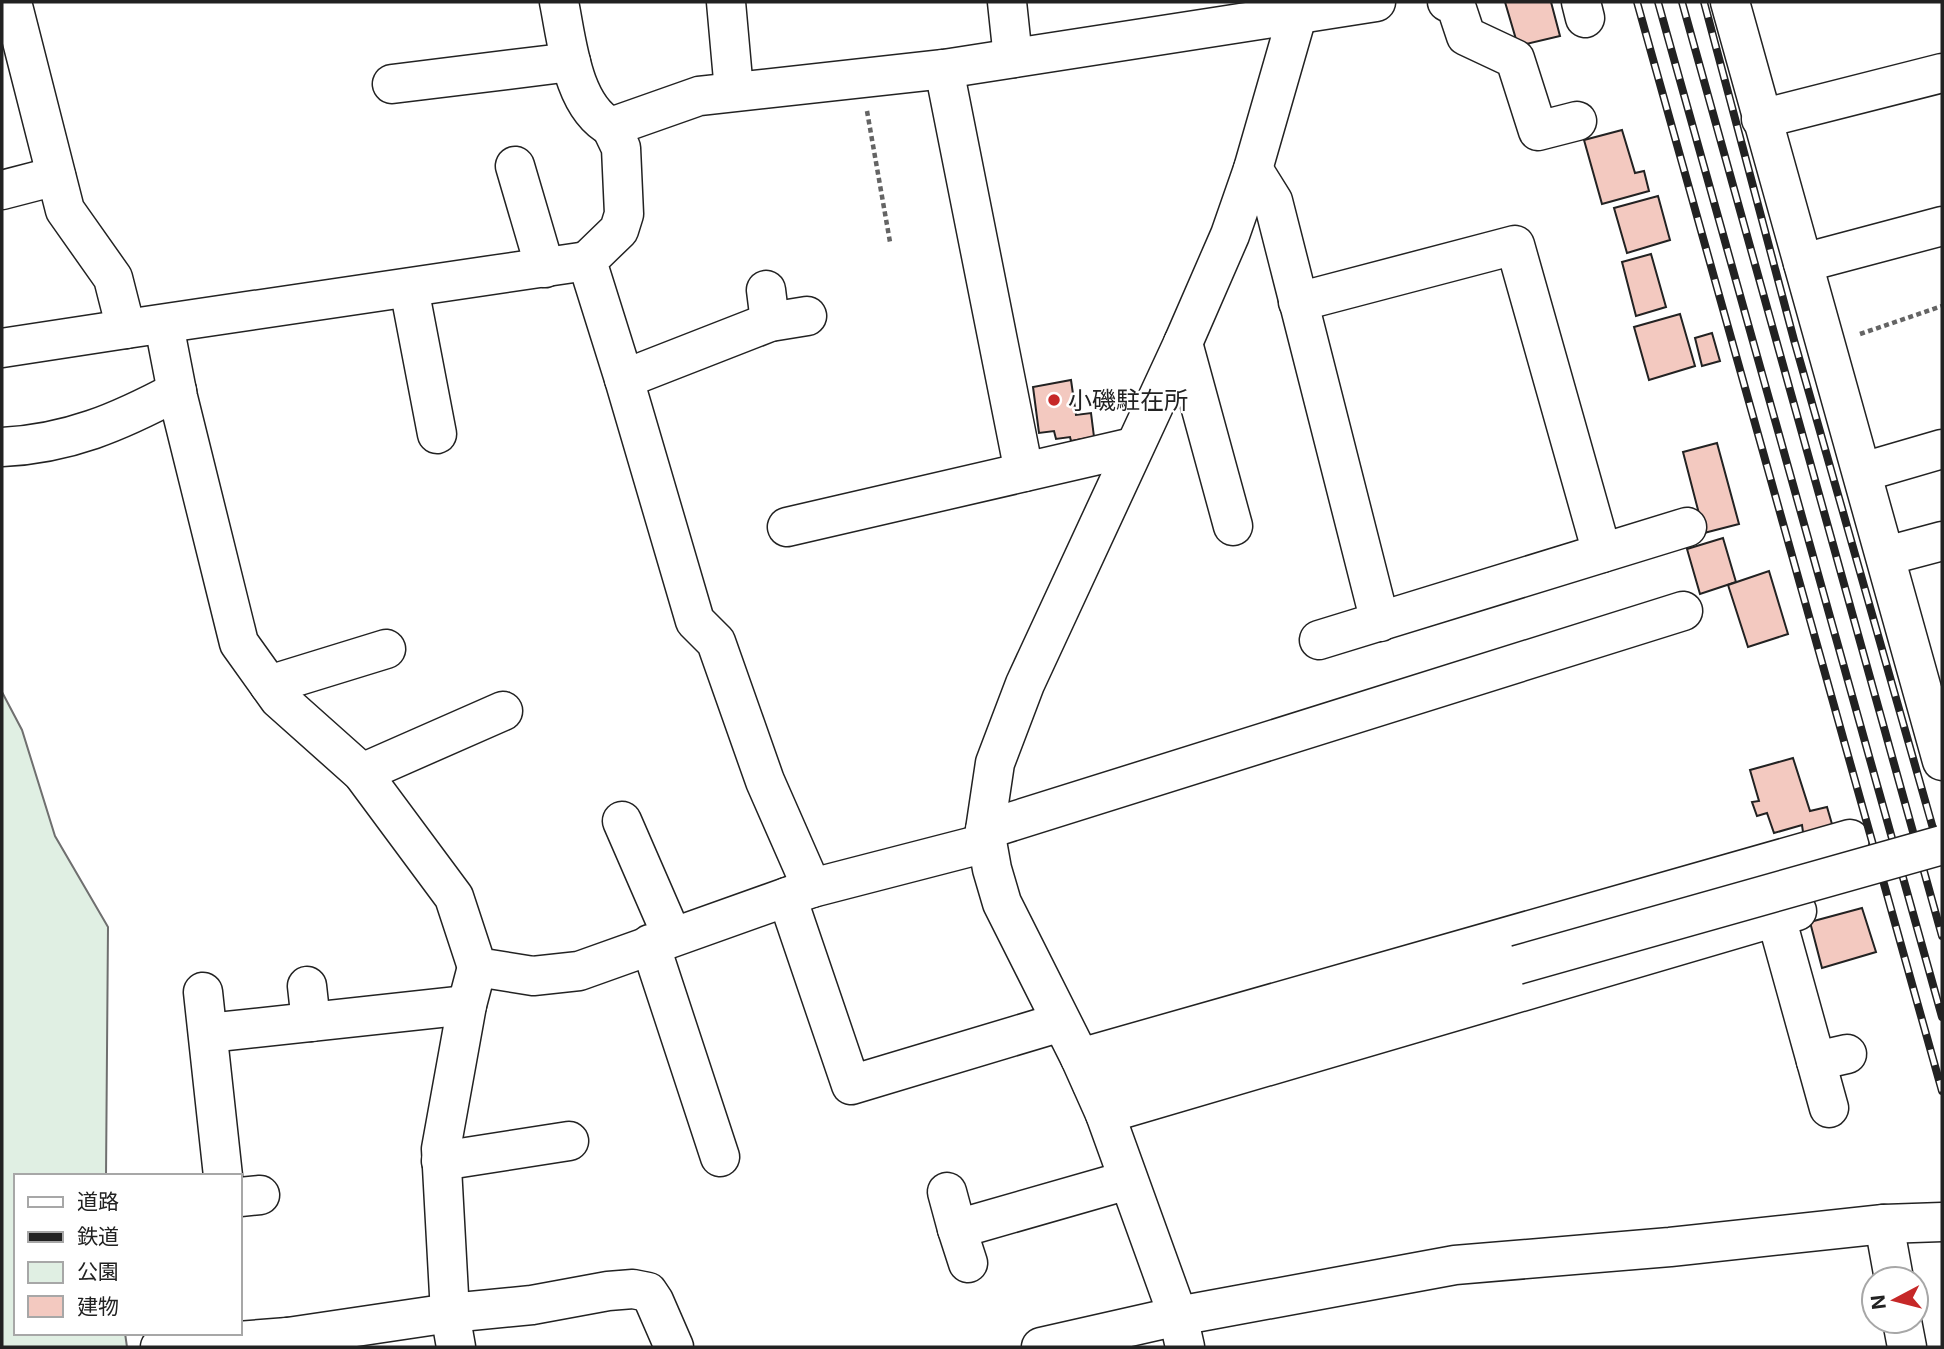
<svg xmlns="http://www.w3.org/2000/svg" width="1944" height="1349" font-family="Inter,'Noto Sans JP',sans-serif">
	<rect width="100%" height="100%" fill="#fff"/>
	<polygon fill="#e0efe3" stroke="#6f6f6f" stroke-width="2" points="2,692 22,730 55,836 108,927 106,1176 16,1176 16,1333 125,1333 127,1347 2,1347"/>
	<g fill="#f3c9c0" stroke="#222" stroke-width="2">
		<polygon points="1505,2 1551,2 1560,36 1518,46"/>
		<polygon points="1622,130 1635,173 1644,171 1649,191 1602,204 1584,140"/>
		<polygon points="1658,196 1670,240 1627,253 1614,208"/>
		<polygon points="1651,254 1666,307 1636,316 1622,262"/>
		<polygon points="1680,314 1695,366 1649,380 1634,327"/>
		<polygon points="1712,333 1720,361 1702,366 1695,338"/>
		<polygon points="1071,380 1076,415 1091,413 1094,437 1071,441 1070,437 1056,439 1054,431 1039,433 1033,387"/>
		<polygon points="1717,443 1739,524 1704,533 1683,452"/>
		<polygon points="1723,538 1736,582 1700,594 1687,549"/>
		<polygon points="1769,571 1788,634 1748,647 1728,585"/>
		<polygon points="1793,758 1810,811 1827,807 1834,831 1804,839 1802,825 1774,833 1767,813 1757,816 1752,802 1759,801 1750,770"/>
		<polygon points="1862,908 1876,952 1822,968 1810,922"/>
	</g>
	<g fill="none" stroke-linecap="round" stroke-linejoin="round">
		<defs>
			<g id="minor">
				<polyline points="12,2 65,210 113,278 126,329 587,261"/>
				<path d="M 559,2 C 567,41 572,106 611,127 L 699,96 L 944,69 L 1376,2"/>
				<polyline points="726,2 734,91"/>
				<polyline points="1007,2 1013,58"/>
				<polyline points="1447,2 1456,6 1466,36 1515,59 1538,131 1577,121"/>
				<polyline points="1581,2 1585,18"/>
				<polyline points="1730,2 1942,761"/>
				<polyline points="944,69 1024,472"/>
				<polyline points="392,84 571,62"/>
				<polyline points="1761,119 1942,73"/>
				<polyline points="611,127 621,148 624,214 619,230 587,261 624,379 695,621 716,642 765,781 812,888 986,843"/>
				<polyline points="515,166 545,268"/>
				<polyline points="1253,169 1273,201 1380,622"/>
				<polyline points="2,190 56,176"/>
				<polyline points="1803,263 1942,226"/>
				<polyline points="409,288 437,434"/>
				<polyline points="766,290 770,322"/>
				<polyline points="1298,302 1515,245 1602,553"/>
				<polyline points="164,325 178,397 239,643 279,699 362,773 454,897 477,967 533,976 579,971 812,888"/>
				<polyline points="1183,343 1233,526"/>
				<polyline points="2,348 126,329"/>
				<polyline points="624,379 770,322 807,316"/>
				<path d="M 2,447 C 68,444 119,422 177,391"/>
				<polyline points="1863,472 1942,449"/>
				<polyline points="787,527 1133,447"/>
				<polyline points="1886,556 1942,541"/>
				<polyline points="1319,640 1687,527"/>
				<polyline points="269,685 386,649"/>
				<polyline points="362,773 503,711"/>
				<polyline points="622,821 672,936"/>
				<polyline points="985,830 1683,611"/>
				<polyline points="787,897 851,1085 1061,1022"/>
				<polyline points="1776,917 1829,1108"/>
				<polyline points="650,944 720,1157"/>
				<polyline points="307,986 311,1022"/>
				<polyline points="203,992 223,1176"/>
				<polyline points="208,1033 467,1005"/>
				<polyline points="1080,1058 1850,839"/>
				<polyline points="1816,1061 1847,1054"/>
				<polyline points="1092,1084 1517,965"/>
				<polyline points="1105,1114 1797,911"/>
				<polyline points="441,1161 569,1141"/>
				<polyline points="947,1192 957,1229"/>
				<polyline points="240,1197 260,1195"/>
				<polyline points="1884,1224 1894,1279"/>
				<polyline points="968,1263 957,1229 1128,1180"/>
				<polyline points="1902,1321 1907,1347"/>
				<polyline points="160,1347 288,1337"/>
				<polyline points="290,1347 288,1337 450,1313 532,1305 608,1291 633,1289 648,1292 654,1301 674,1347"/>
				<polyline points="456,1347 450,1313 441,1149 467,1005 477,967"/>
				<polyline points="1041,1347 1178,1316 1455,1265 1670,1247 1884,1224 1942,1222"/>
				<polyline points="1185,1347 1178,1316 1105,1114 1080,1058 1002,903 992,869 985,830 995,763 1025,684 1183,343 1230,235 1253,169 1297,16 1299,2"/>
			</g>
		</defs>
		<use href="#minor" stroke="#222" stroke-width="41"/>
		<g stroke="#646464" stroke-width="4.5" stroke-dasharray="5 3.5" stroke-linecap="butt">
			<polyline points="867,111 890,242"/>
			<polyline points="1860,334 1942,306"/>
		</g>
		<use href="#minor" stroke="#fff" stroke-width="38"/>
		<defs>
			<g id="rail">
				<polyline points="1637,2 1942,1091"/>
				<polyline points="1658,2 1942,1017"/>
				<polyline points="1682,2 1942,936"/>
				<polyline points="1704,2 1794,340 1942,860"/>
			</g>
		</defs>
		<use href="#rail" stroke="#222" stroke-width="8"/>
		<use href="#rail" stroke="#fff" stroke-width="5" stroke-dasharray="16" stroke-linecap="butt"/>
		<defs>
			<polyline id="minor-bridge" points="1517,965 1942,845"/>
		</defs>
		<use href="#minor-bridge" stroke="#222" stroke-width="41" stroke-linecap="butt"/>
		<use href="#minor-bridge" stroke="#fff" stroke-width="38"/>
	</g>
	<circle fill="#c62828" stroke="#fff" stroke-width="2.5" cx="1054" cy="400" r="7"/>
	<g text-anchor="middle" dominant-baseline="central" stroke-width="5" stroke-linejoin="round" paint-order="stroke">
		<g font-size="24" fill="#222" stroke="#fff" text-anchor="start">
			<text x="1068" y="400">小磯駐在所</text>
		</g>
	</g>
	<rect width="1944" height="1349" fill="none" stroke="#222222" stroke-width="7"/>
	<rect x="14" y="1174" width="228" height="161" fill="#ffffff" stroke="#a7a7a7" stroke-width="2"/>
	<rect x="28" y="1197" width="35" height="10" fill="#ffffff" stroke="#a7a7a7" stroke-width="2"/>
	<text x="77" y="1209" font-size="21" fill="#222222">道路</text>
	<rect x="28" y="1232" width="35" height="10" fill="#222222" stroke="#a7a7a7" stroke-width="2"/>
	<text x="77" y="1244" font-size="21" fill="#222222">鉄道</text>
	<rect x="28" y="1262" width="35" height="21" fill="#e0efe3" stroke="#a7a7a7" stroke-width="2"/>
	<text x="77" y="1279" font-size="21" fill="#222222">公園</text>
	<rect x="28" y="1296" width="35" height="21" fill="#f3c9c0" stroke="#a7a7a7" stroke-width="2"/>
	<text x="77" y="1314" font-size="21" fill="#222222">建物</text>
	<g transform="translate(1895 1300) rotate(263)"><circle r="33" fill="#ffffff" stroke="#a7a7a7" stroke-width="2"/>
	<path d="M0-5L12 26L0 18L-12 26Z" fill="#c62828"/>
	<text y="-10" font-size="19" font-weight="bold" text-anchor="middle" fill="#222222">N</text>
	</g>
</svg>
